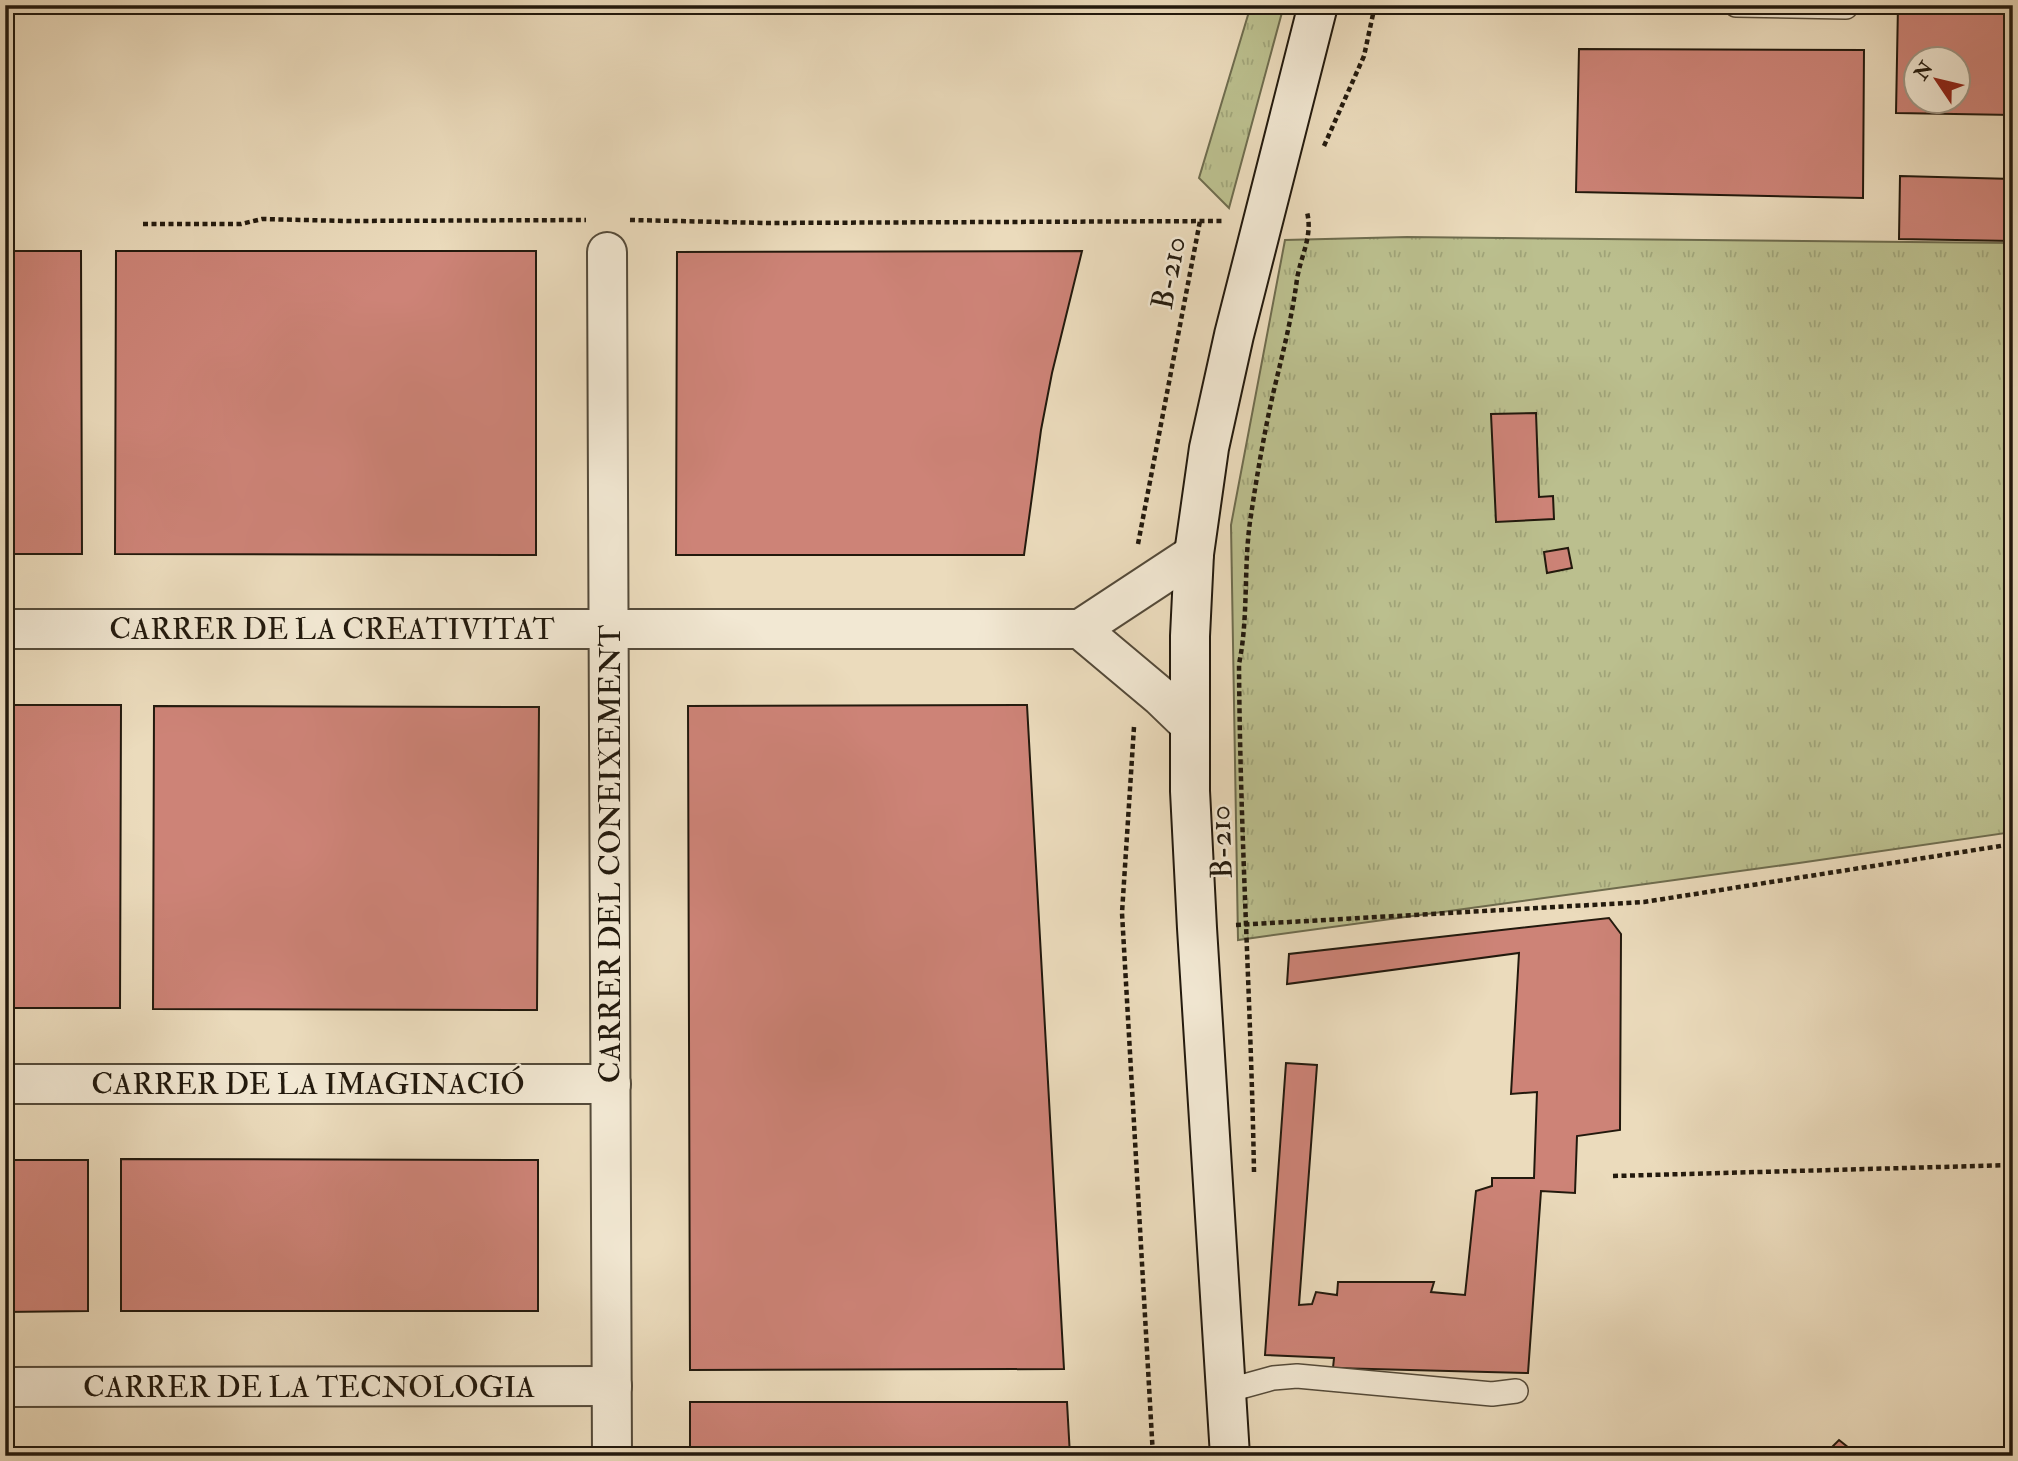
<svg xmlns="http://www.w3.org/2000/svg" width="2018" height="1461" font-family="'IM FELL Double Pica',serif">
	<defs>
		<pattern id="grass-tufts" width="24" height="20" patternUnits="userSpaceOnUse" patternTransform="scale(1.75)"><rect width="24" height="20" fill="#bbbf8e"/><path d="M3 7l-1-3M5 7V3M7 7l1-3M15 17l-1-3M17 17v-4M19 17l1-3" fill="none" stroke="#a0a479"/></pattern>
	</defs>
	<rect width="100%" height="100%" fill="#ebdbbc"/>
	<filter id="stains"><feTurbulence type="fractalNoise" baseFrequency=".00286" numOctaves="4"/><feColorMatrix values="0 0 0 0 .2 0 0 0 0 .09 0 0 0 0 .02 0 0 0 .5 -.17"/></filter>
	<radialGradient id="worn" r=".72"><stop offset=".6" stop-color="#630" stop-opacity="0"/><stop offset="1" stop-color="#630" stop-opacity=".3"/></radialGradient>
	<g fill="url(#grass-tufts)" stroke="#6e6c4e" stroke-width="2">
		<polygon points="1251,5 1284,5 1229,208 1199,178"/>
		<polygon points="1407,237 2013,243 2013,832 1799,863 1238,940 1231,525 1285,240"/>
	</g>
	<g fill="#cd8377" stroke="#22190d" stroke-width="2" fill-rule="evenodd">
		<path d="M 1898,5 L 2013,5 L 2013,115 L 1896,113 ZM 1916,60 L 1958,60 L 1958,102 L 1916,102 Z"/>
		<polygon points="1579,49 1864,50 1863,198 1576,192"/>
		<polygon points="1900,176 2013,179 2013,241 1899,239"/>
		<polygon points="5,251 81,251 82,554 5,554"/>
		<polygon points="116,251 536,251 536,555 115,554"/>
		<polygon points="1082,251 1052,373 1041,430 1024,555 676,555 677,252"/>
		<polygon points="1536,413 1539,497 1553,496 1554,519 1496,522 1491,414"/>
		<polygon points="1568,548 1572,568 1547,573 1544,552"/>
		<polygon points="5,705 121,705 120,1008 5,1008"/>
		<polygon points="1027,705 1064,1369 690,1370 688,706"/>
		<polygon points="154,706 539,707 537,1010 153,1009"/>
		<polygon points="1609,918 1621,934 1620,1130 1577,1136 1575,1193 1541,1191 1528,1373 1333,1368 1334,1358 1265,1355 1286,1063 1317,1065 1299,1305 1312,1304 1316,1292 1337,1295 1338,1282 1434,1282 1431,1292 1465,1295 1476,1191 1492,1186 1492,1178 1534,1178 1537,1092 1511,1094 1519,953 1287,984 1289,954"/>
		<polygon points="121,1159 538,1160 538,1311 121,1311"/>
		<polygon points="5,1160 88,1160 88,1311 5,1312"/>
		<polygon points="690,1402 1067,1402 1070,1456 690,1456"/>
		<polygon points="1839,1440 1854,1452 1851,1456 1823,1456"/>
	</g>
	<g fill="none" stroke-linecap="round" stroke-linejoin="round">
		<defs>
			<g id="lane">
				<polyline points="1736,5 1846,7"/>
				<polyline points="1226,1391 1273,1378 1297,1376 1492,1394 1516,1391"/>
			</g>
			<g id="street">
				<polyline points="607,252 612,1456"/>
				<polyline points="5,629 1080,629 1194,554"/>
				<polyline points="1080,629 1161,697 1190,725"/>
				<polyline points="5,1084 611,1084"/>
				<polyline points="5,1387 612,1386"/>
			</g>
			<polyline id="secondary" points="1230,1456 1197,928 1190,791 1190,636 1194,554 1209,448 1234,335 1318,5"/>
		</defs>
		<use href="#lane" stroke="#544a39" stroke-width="26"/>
		<use href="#street" stroke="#544a39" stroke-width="42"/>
		<use href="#secondary" stroke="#22190d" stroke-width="42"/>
		<g stroke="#22190d" stroke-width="4.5" stroke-dasharray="5 3.5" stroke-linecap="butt">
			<polyline points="1324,146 1364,56 1375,5"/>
			<polyline points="630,220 767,223 1223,221"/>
			<polyline points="143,224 241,224 262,219 347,221 586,220"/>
			<polyline points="1138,544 1200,221"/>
			<polyline points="1134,727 1122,913 1153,1456"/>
			<polyline points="1236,925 1644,902 2013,844"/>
			<path d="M 1254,1172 C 1251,1002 1240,834 1239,664 C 1249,616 1243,564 1251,515 C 1257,475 1264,434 1273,394 C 1282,356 1292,318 1297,279 C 1301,255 1313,236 1307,212"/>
			<polyline points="1613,1176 2013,1165"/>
		</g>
		<use href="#lane" stroke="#f2e8d3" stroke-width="23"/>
		<use href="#street" stroke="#f2e8d3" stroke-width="38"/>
		<use href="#secondary" stroke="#f2e8d3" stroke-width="38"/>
	</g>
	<g text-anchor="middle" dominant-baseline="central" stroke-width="5" stroke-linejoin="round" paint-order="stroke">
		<g font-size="30" fill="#22190d" stroke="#f2e8d3">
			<text transform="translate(1169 273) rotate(-79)">B-210</text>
			<text x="332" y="629">CARRER DE LA CREATIVITAT</text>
			<text transform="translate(1221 842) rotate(-92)">B-210</text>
			<text transform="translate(610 854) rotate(-90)">CARRER DEL CONEIXEMENT</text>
			<text x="308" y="1084">CARRER DE LA IMAGINACIÓ</text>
			<text x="309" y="1387">CARRER DE LA TECNOLOGIA</text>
		</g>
	</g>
	<rect width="2018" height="1461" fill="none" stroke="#ebdbbc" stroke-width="28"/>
	<rect x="7" y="7" width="2004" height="1447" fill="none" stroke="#22190d" stroke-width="3.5"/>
	<rect x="14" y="14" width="1990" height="1433" fill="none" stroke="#22190d" stroke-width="2"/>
	<g transform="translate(1937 80) rotate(305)"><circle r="33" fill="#f2e8d3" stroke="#9f9584" stroke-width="2"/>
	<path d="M0-5L12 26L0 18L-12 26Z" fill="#8f2418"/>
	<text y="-10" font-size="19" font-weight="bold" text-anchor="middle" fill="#22190d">N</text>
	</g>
	<rect width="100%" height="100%" filter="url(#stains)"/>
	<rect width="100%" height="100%" fill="url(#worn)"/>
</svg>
